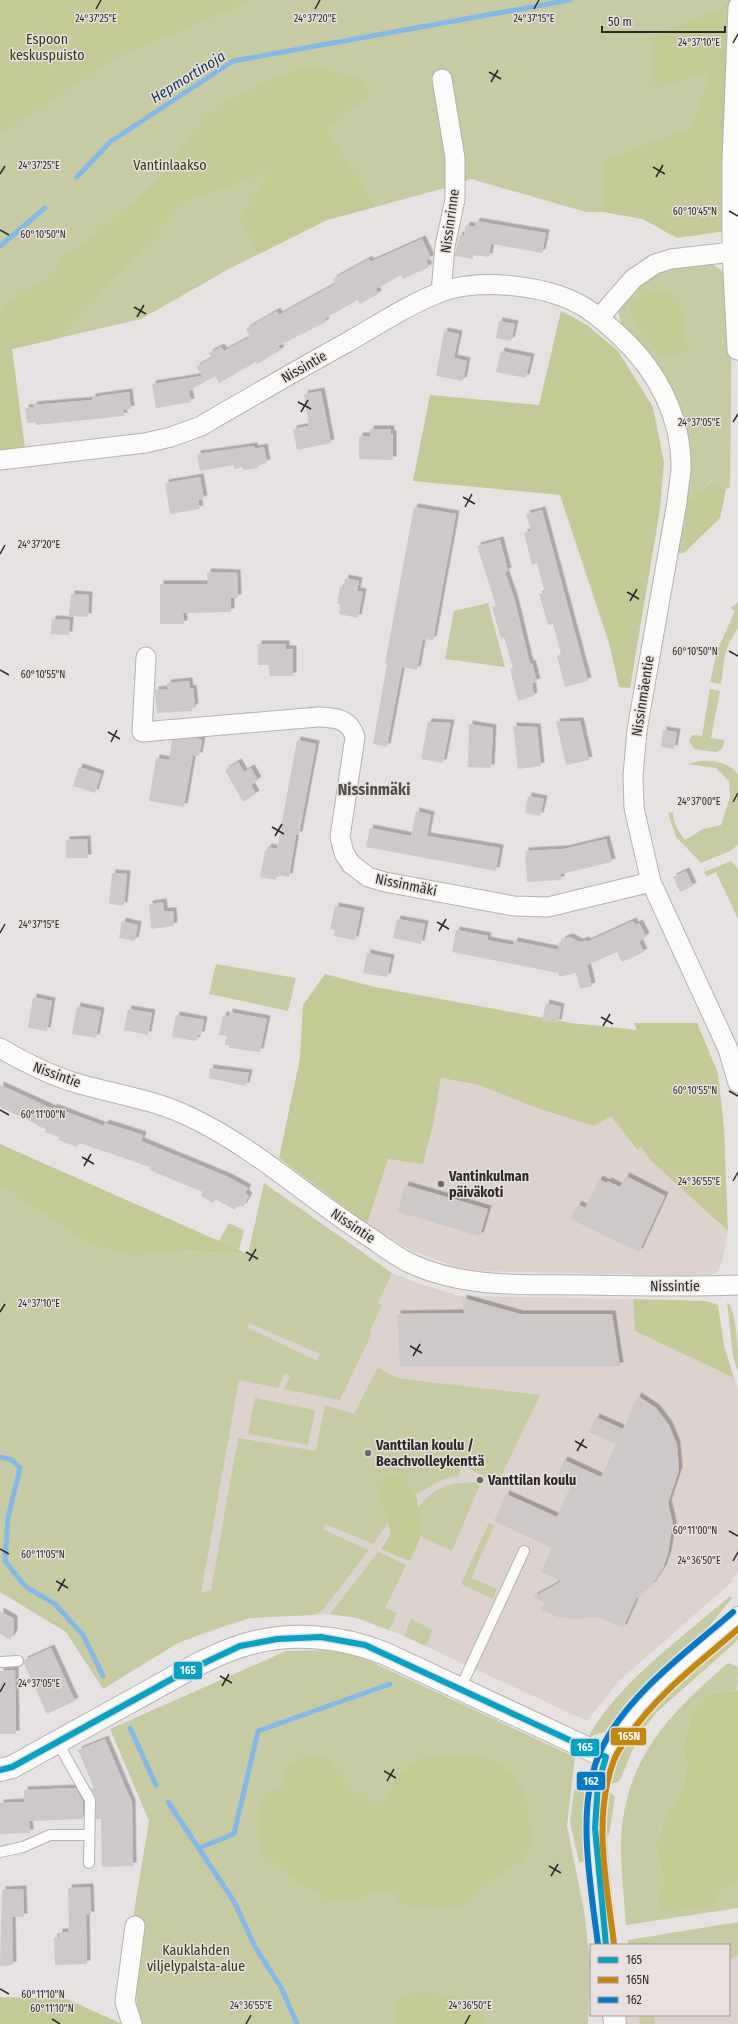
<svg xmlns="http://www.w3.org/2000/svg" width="738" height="2024" font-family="'Fira Sans Condensed',sans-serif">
	<defs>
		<filter id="shadow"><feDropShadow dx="3.5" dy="-3.5" stdDeviation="0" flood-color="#0004"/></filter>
	</defs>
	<rect width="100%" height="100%" fill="#e6e2e1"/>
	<g fill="#dcd2ce">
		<polygon points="441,1078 479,1085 537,1108 611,1115 636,1150 641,1147 650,1160 728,1231 722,1262 718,1271 708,1276 479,1271 453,1266 410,1250 367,1224 388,1158 423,1164 433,1125"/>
		<polygon points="389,1272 417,1283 460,1296 633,1299 635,1331 734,1378 738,1387 738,1572 731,1579 733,1581 724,1589 619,1681 587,1721 404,1636 357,1618 330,1614 250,1618 196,1636 194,1632 249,1322"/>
		<polygon points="738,1955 738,2024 610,2024 625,2015 729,2015 729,1960"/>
	</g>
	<g fill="#c6cba2" fill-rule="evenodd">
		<polygon points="0,0 730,0 723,163 677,238 643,219 604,212 586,212 471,179 445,188 327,220 229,269 141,319 12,349 25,450 0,453"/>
		<polygon points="707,261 729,275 732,303 730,488 726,489 711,481 688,503 684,553 675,554 669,390 646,350 622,327 618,312 623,297 645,280 681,264"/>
		<polygon points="488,603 505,667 445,659 454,611"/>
		<polygon points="738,603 738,628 729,643 725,655 721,684 710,682 717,651 735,611 730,608"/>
		<polygon points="710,689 720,691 711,738 725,740 722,749 716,752 694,749 689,741 692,735 702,736"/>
		<path d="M 700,761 C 713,760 730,763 738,774 L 738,845 L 730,851 L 701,863 L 676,837 L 668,813 L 673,812 C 673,824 678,831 685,840 L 703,829 L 721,825 L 730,797 L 729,781 L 716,768 L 687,764 Z"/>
		<polygon points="731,861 738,868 738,919 716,872 707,876 704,872"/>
		<polygon points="216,964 296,978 288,1011 209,994"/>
		<path d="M 264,1183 L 392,1273 L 378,1303 L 382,1305 L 370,1331 L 372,1333 L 340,1400 L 284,1389 L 290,1376 L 285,1373 L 278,1388 L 239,1380 L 201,1593 L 211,1590 L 238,1438 L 316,1451 L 325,1405 L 354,1414 L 378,1367 L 396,1378 L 540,1395 L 498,1483 L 461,1465 L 459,1476 L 444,1479 L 416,1494 L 403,1476 L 378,1495 L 388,1523 L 373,1544 L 325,1524 L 324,1530 L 369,1550 L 322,1611 L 313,1615 L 250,1618 L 221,1627 L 178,1643 L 103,1689 L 66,1632 L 0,1592 L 0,1186 L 36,1208 L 137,1257 L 180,1251 L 248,1254 ZM 249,1323 L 320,1354 L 317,1361 L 248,1328 Z"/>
		<polygon points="229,1223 244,1230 239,1250 219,1241"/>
		<path d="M 727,1302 C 738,1311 738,1357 738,1372 L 733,1356 Z"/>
		<polygon points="255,1398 315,1410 308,1445 248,1434"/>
		<path d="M 481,1482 L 452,1551 L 423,1538 L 417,1509 C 438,1483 450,1483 481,1482 Z"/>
		<polygon points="489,1523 494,1526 471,1578 497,1589 493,1599 461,1584"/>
		<polygon points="378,1552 406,1565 385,1608 397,1613 389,1630 357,1618 330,1614"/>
		<path d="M 730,1596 L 732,1598 L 707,1629 L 643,1685 L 604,1732 L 588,1737 C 620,1681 682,1638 730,1596 Z"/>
		<polygon points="411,1619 433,1630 426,1646 404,1636"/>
		<polygon points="738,1628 738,1640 657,1712 639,1735 620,1780 616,1783 609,1783 615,1761 635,1724"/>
		<polygon points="329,1650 359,1656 575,1757 567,1826 584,1910 590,1963 588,2024 139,2024 135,1986 124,1972 149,1821 110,1729 286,1651"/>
		<path d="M 728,1663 L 738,1667 L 737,1690 L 707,1694 L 693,1711 L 682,1748 L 687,1761 L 682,1791 L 666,1815 L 655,1845 L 664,1882 L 656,1903 L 708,1906 L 720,1892 L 738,1880 L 738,1908 L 626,1925 C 624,1898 621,1869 621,1842 C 624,1759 669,1714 728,1663 Z"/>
		<polygon points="578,1788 585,1789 583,1826 586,1862 579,1862 570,1822 574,1790"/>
		<polygon points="606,1792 611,1793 615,1797 609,1835 603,1834"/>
		<polygon points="738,1922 738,1955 729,1960 729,1945 628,1945 628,1940"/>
		<polygon points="639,2015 654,2015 655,2024 640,2024"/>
	</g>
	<g fill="#c4ca95">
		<polygon points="0,0 253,0 113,59 0,135"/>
		<polygon points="730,4 726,231 677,238 643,219 604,212 605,160 692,127 710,71 655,90 652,37"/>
		<polygon points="303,67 324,69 361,78 370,96 326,128 375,207 327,220 259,254 240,220 270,171 185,201 59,338 12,349 25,450 0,453 0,314 11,300 49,276 67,253 83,244 135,201 160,177 204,118 225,102 275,78"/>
		<polygon points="654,289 678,297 688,352 660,356 631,318 631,302"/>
		<polygon points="561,311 587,325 618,351 653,407 664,462 660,509 630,688 619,687 609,643 560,495 413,481 430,395 539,405"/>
		<polygon points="712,481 726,489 720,518 684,553 687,503"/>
		<polygon points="325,974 375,987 571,1023 637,1030 634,1023 697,1023 718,1073 724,1128 728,1231 650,1160 641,1147 637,1150 611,1116 594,1126 537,1108 479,1085 441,1078 433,1125 423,1164 388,1159 367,1224 279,1158 300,1058 303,1005"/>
		<polygon points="0,1144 219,1241 248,1254 180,1251 137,1257 93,1245 0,1186"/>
		<polygon points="633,1299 706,1301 718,1305 724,1346 734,1378 635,1331"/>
		<polygon points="403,1476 416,1494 422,1534 410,1561 381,1549 391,1534 388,1523 378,1495 385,1478"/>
		<polygon points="738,1690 738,1880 720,1892 709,1906 665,1913 656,1903 664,1882 655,1845 666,1815 682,1791 687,1761 682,1748 693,1711 707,1694"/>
		<path d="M 323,1755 L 349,1787 L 368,1801 L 381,1801 L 388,1795 L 401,1773 L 425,1755 L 487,1757 L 511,1772 L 525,1792 L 532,1841 L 524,1860 L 492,1879 L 465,1906 L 438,1908 L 402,1905 L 394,1894 L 375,1890 L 366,1897 L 335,1899 L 321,1897 L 298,1882 L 259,1850 C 260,1831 252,1809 267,1794 C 272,1790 279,1791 283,1785 L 282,1774 C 295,1756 302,1757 323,1755 Z"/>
		<path d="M 430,1992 C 459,1996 466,1997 485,2019 L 483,2024 L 396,2024 L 393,2019 L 396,2003 L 412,1993 Z"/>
		<polygon points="0,1997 67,1999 122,2024 0,2024"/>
	</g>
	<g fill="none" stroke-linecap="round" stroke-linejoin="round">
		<g stroke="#84b9e7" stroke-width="5">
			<polyline points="77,177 110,142 233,61 570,0"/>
			<polyline points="0,246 45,208"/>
			<polyline points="0,1457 12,1460 20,1468 8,1518 5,1561 26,1587 55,1604 83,1635 103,1676"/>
			<polyline points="130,1728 156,1785"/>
			<polyline points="168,1802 235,1903 254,1945 282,1989 297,2024"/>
			<polyline points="199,1848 234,1834 258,1731 390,1684"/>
		</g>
	</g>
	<g fill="#ccc9c8" filter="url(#shadow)">
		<polygon points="476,221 546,233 542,253 491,244 489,257 473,255 473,259 455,256 459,235 464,236 466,225 475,227"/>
		<polygon points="422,239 431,258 426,261 429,267 403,279 401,275 376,289 378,294 360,304 358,300 356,301 324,319 326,322 278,346 281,350 257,364 256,362 219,383 215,376 189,391 191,402 156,408 152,384 202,376 196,367 212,358 209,353 221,347 224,351 250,337 246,329 277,311 279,315 335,284 333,279 369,259 370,262"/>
		<polygon points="499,321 515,324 511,341 496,338"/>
		<polygon points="444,331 459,334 454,358 467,361 463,381 436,376"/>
		<polygon points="501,351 531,357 526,378 496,372"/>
		<polygon points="321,391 331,443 297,450 293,429 309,426 304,394"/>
		<polygon points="129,392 131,409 123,410 124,416 36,425 36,422 27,423 25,408 34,407 33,405 92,400 92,397"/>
		<polygon points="370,429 391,429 391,434 393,434 393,460 359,459 359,436 370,436"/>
		<polygon points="254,446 255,449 264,447 267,463 258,465 258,468 243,470 243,467 234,469 234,465 200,471 197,454"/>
		<polygon points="200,477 204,499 198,500 200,509 170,514 165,483"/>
		<polygon points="414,507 456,514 433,640 423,639 417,670 402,667 387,747 373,744 387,664 385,663"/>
		<polygon points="542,510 588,681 565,687 557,656 561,654 553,624 548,625 539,594 545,593 537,563 532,565 524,533 531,531 526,514"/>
		<polygon points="500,540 508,571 505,572 515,601 530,664 532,663 537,682 532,683 534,696 518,701 510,669 513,668 504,637 501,639 492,607 496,606 477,546"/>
		<polygon points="207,572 237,573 238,598 231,598 231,612 183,613 184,624 160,624 160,584 208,584"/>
		<polygon points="345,578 359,581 357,591 363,592 358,618 339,614 340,604 337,604 340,587 344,587"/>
		<polygon points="71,594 89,595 88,617 69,616"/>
		<polygon points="52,619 70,620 69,635 51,634"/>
		<polygon points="258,644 286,644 286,649 293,649 293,676 270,676 268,665 258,665"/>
		<polygon points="189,681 190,689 193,688 195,707 192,708 192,711 157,713 155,690 168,689 167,683"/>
		<polygon points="580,721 589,760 566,765 556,722"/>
		<polygon points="428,722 451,723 443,763 421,759"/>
		<polygon points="469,724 493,728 491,768 468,767"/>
		<polygon points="513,726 537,727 541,766 518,769"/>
		<polygon points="663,730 677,732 674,749 661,747"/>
		<polygon points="196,738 202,740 199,756 193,755 184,807 149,801 156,758 169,760 172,740"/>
		<polygon points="297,740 316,744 299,835 296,835 289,877 277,875 276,880 260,877 265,850 267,850 268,847 277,849"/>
		<polygon points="238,762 244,772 251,768 258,780 251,785 256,794 243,802 225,770"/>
		<polygon points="79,767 101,774 95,793 73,786"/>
		<polygon points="528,796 544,799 540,816 525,813"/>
		<polygon points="416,811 431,815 427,836 500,848 496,871 366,847 370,828 411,836"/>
		<polygon points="87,839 88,858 66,858 66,840"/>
		<polygon points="606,839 612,862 561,874 561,880 527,882 525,851 564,849"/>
		<polygon points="686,871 693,886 680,892 673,877"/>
		<polygon points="112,873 127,874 124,906 109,904"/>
		<polygon points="163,902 164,911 173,911 174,926 151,929 149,904"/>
		<polygon points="335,906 361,911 355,940 334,936 335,930 330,929"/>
		<polygon points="397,919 425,924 421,944 393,938"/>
		<polygon points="122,921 138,925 135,941 119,938"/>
		<polygon points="633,921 635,925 639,923 646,936 639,942 644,952 622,962 617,952 587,965 592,986 580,989 576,973 559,977 558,973 452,952 456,930 488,936 487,940 513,945 514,941 559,950 558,943 561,942 563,939 570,937 579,942 586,940 587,942"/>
		<polygon points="367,953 391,958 387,977 363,973"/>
		<polygon points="33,997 52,1001 47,1031 28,1028"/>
		<polygon points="546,1003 561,1007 558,1023 542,1020"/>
		<polygon points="77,1006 101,1011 96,1038 72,1034"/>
		<polygon points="128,1009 152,1013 148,1035 124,1030"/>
		<polygon points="229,1012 267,1019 260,1052 229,1048 229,1045 225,1045 227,1036 219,1035 223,1015 229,1016"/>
		<polygon points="176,1015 204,1020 201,1035 198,1035 196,1041 172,1037"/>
		<polygon points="210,1068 249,1073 246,1086 209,1078"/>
		<polygon points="0,1085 53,1109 53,1107 104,1126 105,1123 143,1135 141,1141 228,1177 248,1188 245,1193 249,1196 243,1207 238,1204 235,1210 215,1199 213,1203 201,1196 203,1192 149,1170 150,1167 79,1143 77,1147 58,1140 59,1137 45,1132 46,1129 37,1126 38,1125 0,1107"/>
		<polygon points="626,1176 665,1196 639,1252 570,1219 578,1204 585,1208 599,1179 607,1183 608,1181 620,1187"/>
		<polygon points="405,1185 488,1209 480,1236 398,1212"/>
		<polygon points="463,1298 520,1314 612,1314 620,1366 400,1366 397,1314 464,1313"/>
		<polygon points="638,1396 656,1408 669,1425 677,1445 679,1470 668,1503 674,1528 672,1527 668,1554 663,1568 652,1585 636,1599 623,1628 598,1617 574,1619 558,1617 541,1610 545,1603 533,1597 562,1581 541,1572 552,1548 494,1521 506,1494 557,1517 573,1481 558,1474 564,1460 601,1477 616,1444 589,1432 596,1417 623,1429"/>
		<polygon points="0,1611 14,1619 14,1633 10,1640 0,1634"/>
		<polygon points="51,1648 75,1701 47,1714 24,1664 24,1660"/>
		<polygon points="15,1670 16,1734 0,1734 0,1671"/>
		<polygon points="105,1739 132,1803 133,1866 102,1867 101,1819 96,1819 96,1800 91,1788 94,1788 78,1750"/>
		<polygon points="76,1788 83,1802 83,1819 29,1821 30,1833 0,1834 0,1803 24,1802 24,1790"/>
		<polygon points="90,1887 91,1915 86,1915 87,1964 55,1965 54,1937 59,1937 59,1932 69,1932 68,1888"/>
		<polygon points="23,1889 24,1917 12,1917 13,1965 0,1966 2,1890"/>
	</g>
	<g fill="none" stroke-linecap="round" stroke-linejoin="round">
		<defs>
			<g id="lane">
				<polyline points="0,1662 18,1661"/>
				<polyline points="460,1689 524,1551"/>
				<polyline points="59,1741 63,1752 90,1800 89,1863"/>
				<polyline points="0,1852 23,1847 50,1835 89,1835"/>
			</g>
			<g id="street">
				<polyline points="732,252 737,350"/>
				<polyline points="441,292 445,246 455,199 455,158 442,79"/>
				<polyline points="600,317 633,279 655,264 671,259 732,252 732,161 738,7"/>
				<path d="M 0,460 L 145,443 L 171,437 L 201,426 C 249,398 297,370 346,343 C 376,326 409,304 441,292 C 479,278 543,285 579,304 C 595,313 608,325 622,338 C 658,372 682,419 681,469 C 680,480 678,491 677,502 L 637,730 L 633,776 L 634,808 L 651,882 L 728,1049 L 738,1083"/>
				<path d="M 146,657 L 142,732 L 318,717 C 336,718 349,718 355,737 L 340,837 L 344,853 L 351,864 L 368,877 L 385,882 L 514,906 L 548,907 L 651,882"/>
				<path d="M 0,1048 C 24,1062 49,1075 76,1083 C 114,1094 152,1099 188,1116 C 255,1147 309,1199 371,1238 C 384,1247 398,1258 412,1264 C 466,1289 528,1284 586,1285 C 636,1286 687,1287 738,1285"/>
				<polyline points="132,2024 125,2002 135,1926"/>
			</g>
			<g id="secondary">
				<path d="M 0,1770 L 12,1767 C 53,1744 94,1722 135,1699 C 167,1682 206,1657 241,1646 C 288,1631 340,1635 386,1654 L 606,1757"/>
				<path d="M 606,1945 C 600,1887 585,1814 606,1758 C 608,1752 613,1746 616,1740 C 646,1691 696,1656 738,1618"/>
				<polyline points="614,2015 615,2024"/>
			</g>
		</defs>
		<use href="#lane" stroke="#b4b1b0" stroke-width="12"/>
		<use href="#street" stroke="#b4b1b0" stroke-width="21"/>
		<use href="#secondary" stroke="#b4b1b0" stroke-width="24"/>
		<use href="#lane" stroke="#fbfbfa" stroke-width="10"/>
		<use href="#street" stroke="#fbfbfa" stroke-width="19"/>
		<use href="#secondary" stroke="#fbfbfa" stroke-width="22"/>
		<defs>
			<polyline id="bus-1" points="0,1770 12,1767 181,1674 240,1646 277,1639 321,1637 365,1645 606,1757 598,1784 595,1828 606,1945"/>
			<path id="bus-2" d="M 614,1944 C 607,1885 592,1818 614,1760 C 617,1752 623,1744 628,1737 C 657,1694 699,1663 738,1629"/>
			<path id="bus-3" d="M 598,1945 C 591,1886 575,1808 600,1752 C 625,1696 687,1652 733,1612"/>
		</defs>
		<use href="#bus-1" stroke="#e8e1df" stroke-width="9"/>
		<use href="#bus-2" stroke="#e8e1df" stroke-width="9"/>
		<use href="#bus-3" stroke="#e8e1df" stroke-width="9"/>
		<use href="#bus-1" stroke="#02a3c6" stroke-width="6"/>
		<use href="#bus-2" stroke="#c4870a" stroke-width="6"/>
		<use href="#bus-3" stroke="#007ac9" stroke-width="6"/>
	</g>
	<path fill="none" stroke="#2c2a29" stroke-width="1.5" d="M 96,9 L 101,0M 315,9 L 320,0M 534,9 L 539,0M 733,43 L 738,34M 489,72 L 501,79M 491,82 L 498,70M 653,167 L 665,174M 0,174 L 5,166M 656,177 L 663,165M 729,211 L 738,216M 0,230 L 9,235M 134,307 L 146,314M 137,317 L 144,305M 298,402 L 311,409M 301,412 L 308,400M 733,422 L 738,414M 463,497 L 475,504M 465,507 L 472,494M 0,554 L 5,545M 627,592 L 639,599M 630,601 L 637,589M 729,651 L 738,656M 0,670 L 9,675M 108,732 L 120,739M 111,742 L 117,730M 733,802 L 738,793M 272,827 L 284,834M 275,836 L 282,824M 437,922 L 449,929M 439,931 L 446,919M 0,933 L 5,924M 601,1017 L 613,1024M 603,1026 L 610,1014M 729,1091 L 738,1096M 0,1110 L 9,1115M 82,1157 L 94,1164M 84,1166 L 91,1154M 733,1181 L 738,1172M 246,1252 L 258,1259M 249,1261 L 256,1249M 0,1312 L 5,1304M 410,1346 L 422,1353M 413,1356 L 420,1344M 575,1441 L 587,1448M 577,1451 L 584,1439M 729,1531 L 738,1536M 0,1549 L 9,1554M 733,1561 L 738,1552M 56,1581 L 68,1588M 58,1591 L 65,1579M 220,1676 L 232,1683M 222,1686 L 229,1674M 0,1692 L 5,1683M 384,1771 L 396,1778M 387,1781 L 394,1769M 549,1866 L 561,1873M 551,1876 L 558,1864M 0,1989 L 9,1994M 52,2019 L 60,2024M 246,2024 L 251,2015M 465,2024 L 470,2015"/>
	<g fill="#6d6a69" stroke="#e8e1df" stroke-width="1.5">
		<circle cx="441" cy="1184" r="4"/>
		<circle cx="368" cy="1453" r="4"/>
		<circle cx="480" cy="1480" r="4"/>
	</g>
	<g text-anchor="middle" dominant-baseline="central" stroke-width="3" stroke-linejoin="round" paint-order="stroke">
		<g font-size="14" fill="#333910" stroke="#e8e1df">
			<text x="47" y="39">Espoon<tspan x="47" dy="16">keskuspuisto</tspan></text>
			<text x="170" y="165">Vantinlaakso</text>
			<text x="196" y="1950">Kauklahden<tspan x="196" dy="16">viljelypalsta-alue</tspan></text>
		</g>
		<g font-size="14" fill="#2c2a29" stroke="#e8e1df">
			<text transform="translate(450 221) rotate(-82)">Nissinrinne</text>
			<text transform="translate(304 367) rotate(-30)">Nissintie</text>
			<text transform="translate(643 696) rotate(-81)">Nissinmäentie</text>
			<text transform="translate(406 885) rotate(12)">Nissinmäki</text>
			<text transform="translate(57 1075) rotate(20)">Nissintie</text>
			<text transform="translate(353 1226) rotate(34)">Nissintie</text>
			<text x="675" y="1286">Nissintie</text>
		</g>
		<g font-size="14" font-weight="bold" fill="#2c2a29" stroke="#e8e1df" text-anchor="start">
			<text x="449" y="1176">Vantinkulman<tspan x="449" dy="16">päiväkoti</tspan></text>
			<text x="376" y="1445">Vanttilan koulu /<tspan x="376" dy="16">Beachvolleykenttä</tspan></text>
			<text x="488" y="1480">Vanttilan koulu</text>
		</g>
		<g font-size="15" font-style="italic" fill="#163752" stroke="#e8e1df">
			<text transform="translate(188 77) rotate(-32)">Hepmortinoja</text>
		</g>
		<g font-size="16" font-weight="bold" fill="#534e4c" stroke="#e8e1df">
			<text x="374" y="789">Nissinmäki</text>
		</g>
	</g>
	<g font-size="10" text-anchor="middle" fill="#2c2a29" stroke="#e8e1df" stroke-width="3" stroke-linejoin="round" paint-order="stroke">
		<text x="96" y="22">24°37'25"E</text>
		<text x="534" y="22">24°37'15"E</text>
		<text x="315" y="22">24°37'20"E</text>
		<text x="699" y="46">24°37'10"E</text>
		<text x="39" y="169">24°37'25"E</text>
		<text x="695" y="215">60°10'45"N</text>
		<text x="43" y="238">60°10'50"N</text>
		<text x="699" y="426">24°37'05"E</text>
		<text x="39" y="548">24°37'20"E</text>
		<text x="695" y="655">60°10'50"N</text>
		<text x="43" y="678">60°10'55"N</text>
		<text x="699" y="805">24°37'00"E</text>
		<text x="39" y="928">24°37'15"E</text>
		<text x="695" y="1094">60°10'55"N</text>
		<text x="43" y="1118">60°11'00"N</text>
		<text x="699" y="1185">24°36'55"E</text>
		<text x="39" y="1307">24°37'10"E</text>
		<text x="695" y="1534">60°11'00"N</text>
		<text x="43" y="1558">60°11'05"N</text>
		<text x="699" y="1564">24°36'50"E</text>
		<text x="39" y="1687">24°37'05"E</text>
		<text x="43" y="1998">60°11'10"N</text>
		<text x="251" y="2009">24°36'55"E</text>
		<text x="470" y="2009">24°36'50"E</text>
		<text x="52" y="2012">60°11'10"N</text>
	</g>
	<g stroke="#e8e1df" stroke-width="1.5">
		<rect x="173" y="1661" width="30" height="19" rx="4" fill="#02a3c6"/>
		<rect x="610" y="1727" width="37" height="19" rx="4" fill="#c4870a"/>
		<rect x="570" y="1738" width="30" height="19" rx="4" fill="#02a3c6"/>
		<rect x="576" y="1771" width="30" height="20" rx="4" fill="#007ac9"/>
	</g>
	<g font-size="11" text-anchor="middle" font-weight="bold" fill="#fff">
		<text x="188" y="1674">165</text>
		<text x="629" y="1740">165N</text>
		<text x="585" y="1751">165</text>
		<text x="591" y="1785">162</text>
	</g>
	<rect x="590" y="1944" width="140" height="72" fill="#e8e1df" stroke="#9d9896"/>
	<rect x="598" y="1957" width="20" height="6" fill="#02a3c6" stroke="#9d9896"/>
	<text x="626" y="1964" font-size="12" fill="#2c2a29">165</text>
	<rect x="598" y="1977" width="20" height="6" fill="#c4870a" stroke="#9d9896"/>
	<text x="626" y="1984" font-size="12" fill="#2c2a29">165N</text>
	<rect x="598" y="1997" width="20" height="6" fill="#007ac9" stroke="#9d9896"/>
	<text x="626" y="2004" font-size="12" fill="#2c2a29">162</text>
	<path d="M602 26v6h123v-6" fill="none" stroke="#2c2a29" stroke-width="2"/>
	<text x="608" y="26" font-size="12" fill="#2c2a29" stroke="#e8e1df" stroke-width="3" paint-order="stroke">50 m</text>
</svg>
